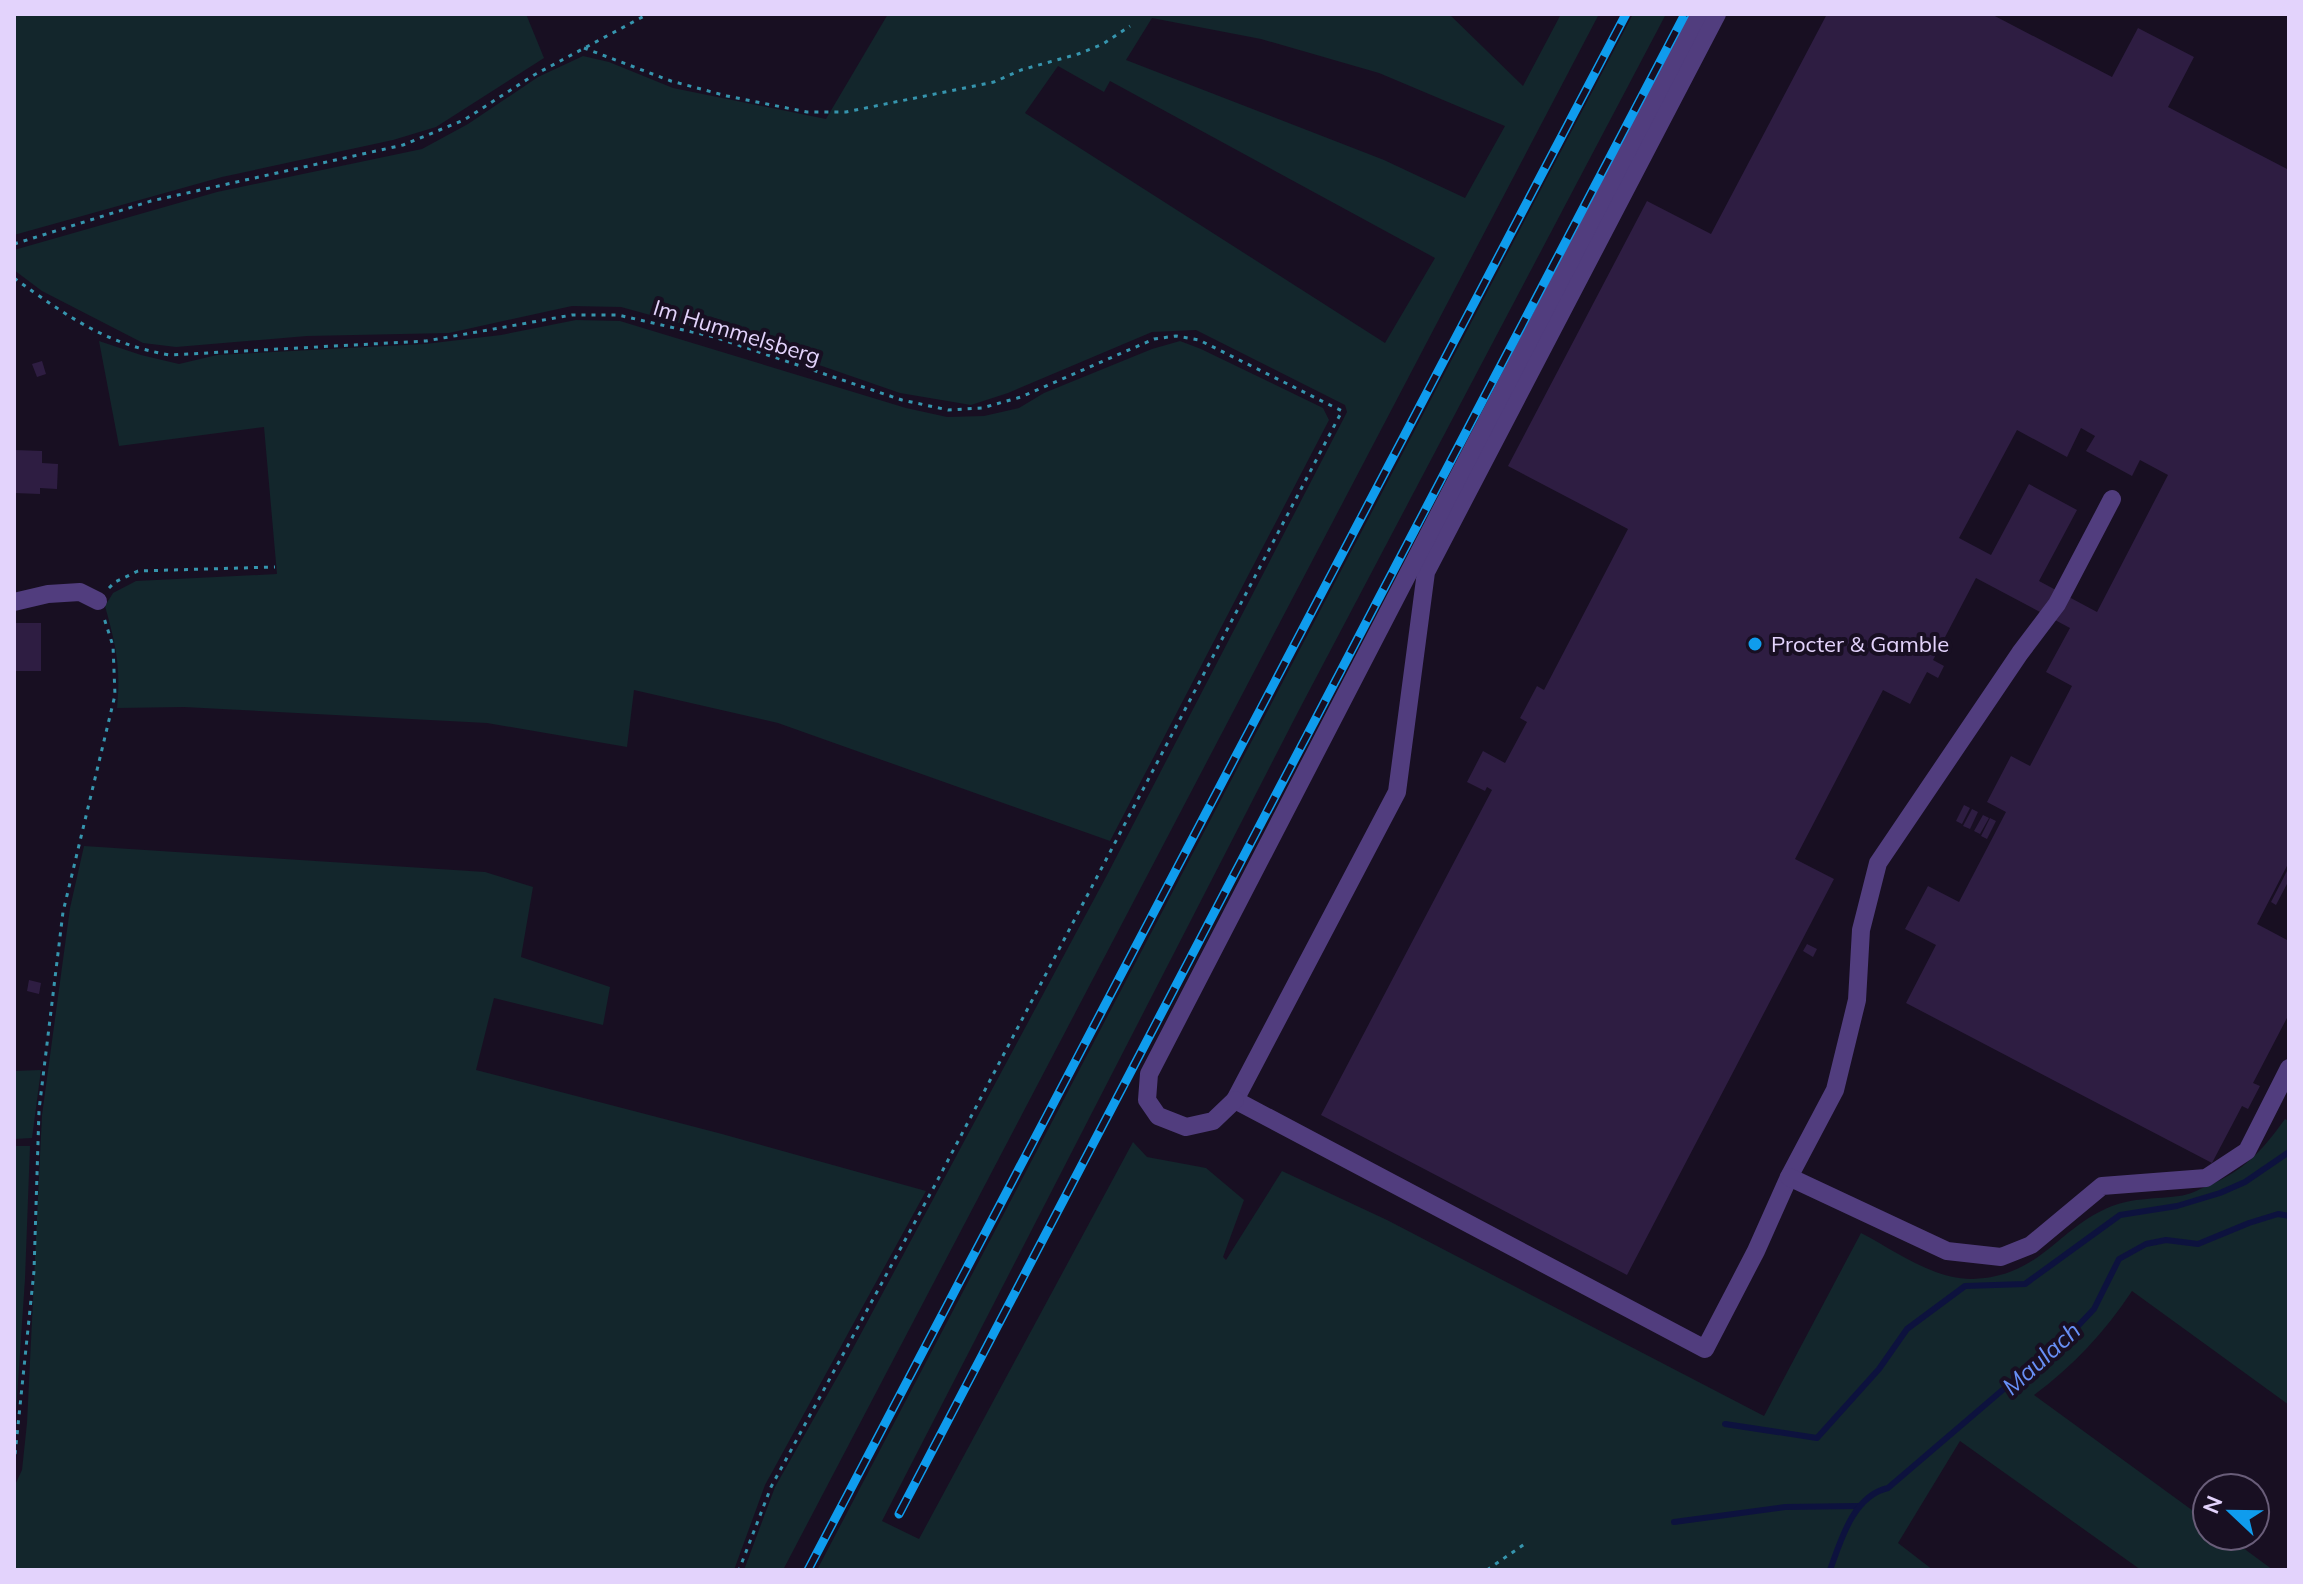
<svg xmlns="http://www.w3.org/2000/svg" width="2303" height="1584" font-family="Mulish,sans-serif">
	<rect width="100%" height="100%" fill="#180f22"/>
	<g fill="#13262c" fill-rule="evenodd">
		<polygon points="14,14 526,14 544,58 436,127 393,140 222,177 14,235"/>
		<path d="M 888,14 L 1449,14 L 1523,86 L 1561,14 L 1599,14 L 783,1570 L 744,1570 L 775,1487 L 843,1367 L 1106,877 L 1347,412 L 1345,405 L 1196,330 L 1152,332 L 1008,393 L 971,405 L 900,393 L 767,347 L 621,307 L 572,306 L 449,333 L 307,336 L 176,347 L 143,343 L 42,291 L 14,270 L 14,250 L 217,192 L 422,149 L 468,124 L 538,77 L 583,56 L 609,62 L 673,88 L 826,119 ZM 1152,18 L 1261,39 L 1379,73 L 1505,126 L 1465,198 L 1384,160 L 1126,60 ZM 1058,66 L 1104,92 L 1110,81 L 1435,258 L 1385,343 L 1025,113 Z"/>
		<path d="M 1633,14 L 1666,14 L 1299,710 L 882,1521 L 919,1539 L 1133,1142 L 1147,1157 L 1206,1168 L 1244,1200 L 1223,1257 L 1226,1260 L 1282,1171 L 1387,1220 L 1764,1416 L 1861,1233 C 1894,1250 1934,1280 1973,1279 C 2042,1276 2057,1228 2112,1206 C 2132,1198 2157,1199 2179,1196 C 2189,1195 2198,1190 2207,1186 C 2244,1171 2262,1151 2285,1119 L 2289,1121 L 2289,1405 L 2132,1291 C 2105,1332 2073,1366 2034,1395 L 2207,1521 L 2207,1536 L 2227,1536 L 2273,1570 L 2141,1570 L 1960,1441 L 1898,1543 L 1933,1570 L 817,1570 Z"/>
		<path d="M 576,320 L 620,321 L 906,408 L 947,417 L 984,416 L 1019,408 L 1044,393 L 1152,349 L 1180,341 L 1201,349 L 1323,408 L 1329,420 L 1110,841 L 778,723 L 634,690 L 627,747 L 487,723 L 184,707 L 117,708 C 121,667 116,646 105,606 L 113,593 L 136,581 L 277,574 L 264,427 L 119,446 L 99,341 L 141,355 L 179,364 L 217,355 L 425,344 L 501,335 Z"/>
		<polygon points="84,846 485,872 533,887 521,957 610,987 603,1025 494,998 476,1070 722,1134 926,1191 765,1485 734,1570 14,1570 14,1487 22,1470 27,1423 42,1115 70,908"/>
		<polygon points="41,1070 32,1138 14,1139 14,1071"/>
		<polygon points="14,1146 30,1146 25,1279 14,1441"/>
	</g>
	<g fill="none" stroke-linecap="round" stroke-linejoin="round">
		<g stroke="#0d123e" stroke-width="6">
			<polyline points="1725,1424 1817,1438 1879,1369 1907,1329 1965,1286 2025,1284 2120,1215 2177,1206 2220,1193 2245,1182 2289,1152"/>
			<polyline points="1674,1522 1785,1507 1859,1506"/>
			<path d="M 1830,1570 C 1841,1540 1853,1496 1888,1488 L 2020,1375 L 2058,1347 L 2094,1309 L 2119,1259 L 2146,1244 L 2166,1240 L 2198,1244 L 2249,1223 L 2278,1214 L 2289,1216"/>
		</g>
	</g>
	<g fill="#2e1d42" fill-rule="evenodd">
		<path d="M 1827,14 L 1991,14 L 2112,77 L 2138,28 L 2194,57 L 2168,107 L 2289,170 L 2289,862 L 2257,924 L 2289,941 L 2289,1014 L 2253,1083 L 2260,1086 L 2248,1109 L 2242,1106 L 2212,1163 L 1906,1003 L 1936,945 L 1905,929 L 1928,886 L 1959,902 L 2006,812 L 1987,802 L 2011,756 L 2030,766 L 2072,686 L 2046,672 L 2070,628 L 1976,578 L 1933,660 L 1944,666 L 1938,678 L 1927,672 L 1910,704 L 1883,690 L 1795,859 L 1834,879 L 1627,1275 L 1321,1115 L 1492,790 L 1487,787 L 1485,791 L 1467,782 L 1483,751 L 1505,763 L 1527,722 L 1520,718 L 1537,686 L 1544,690 L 1628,529 L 1508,466 L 1647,201 L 1711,234 ZM 2081,428 L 2095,436 L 2086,451 L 2132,476 L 2140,460 L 2168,475 L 2097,612 L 2039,581 L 2077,510 L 2029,484 L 1991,555 L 1959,538 L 2017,430 L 2067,457 Z"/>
		<polygon points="42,361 46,374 37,377 32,364"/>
		<polygon points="14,450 42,451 42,463 58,464 57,489 40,488 40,494 14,493"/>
		<rect x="14" y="623" width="27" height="48"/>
		<polygon points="1964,805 1970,808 1962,824 1956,821"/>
		<polygon points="1972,809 1978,812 1970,829 1963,826"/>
		<polygon points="1983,815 1989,818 1980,834 1974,831"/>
		<polygon points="1990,818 1996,821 1987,839 1981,836"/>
		<polygon points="2289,867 2289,880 2276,905 2271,902"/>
		<polygon points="1807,944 1817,949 1813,957 1803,951"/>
		<polygon points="29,980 41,983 39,994 27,991"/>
	</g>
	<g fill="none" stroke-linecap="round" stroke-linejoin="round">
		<g stroke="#3695ae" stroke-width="3" stroke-dasharray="4 6" stroke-linecap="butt">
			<polyline points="584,48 671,81 727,96 807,112 846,112 994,82 1021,70 1078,54 1103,44 1130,26"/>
			<polyline points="14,244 151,201 403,145 464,120 534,75 648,14"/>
			<path d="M 14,278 C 67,316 105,344 170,355 L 426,341 L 572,315 L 618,315 L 714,337 L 902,400 L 948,410 L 982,408 L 1021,397 L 1154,339 L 1176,336 L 1199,340 L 1342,411 L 935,1185 L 771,1487 L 739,1570"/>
			<polyline points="109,588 115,582 138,571 275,567"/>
			<polyline points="14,1464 34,1271 39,1110 63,912 115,695 113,646 104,618"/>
			<polyline points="1487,1570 1526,1543"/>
		</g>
		<g stroke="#513d7e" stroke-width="18">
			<polyline points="1717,14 1426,572 1397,792 1235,1100 1705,1349 1756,1251 1789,1177 1835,1090 1857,1000 1861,930 1878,863 2020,653 2057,604 2112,499"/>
			<polyline points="14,602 48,594 80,592 98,601"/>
			<polyline points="1235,1100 1213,1121 1186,1127 1158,1116 1147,1100 1149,1074 1698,14"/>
			<polyline points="1789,1177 1947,1251 2001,1257 2031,1245 2102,1186 2206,1178 2247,1151 2289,1068"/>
		</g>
		<defs>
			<g id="rail">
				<polyline points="899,1514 1685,14"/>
				<polyline points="808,1570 1626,14"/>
			</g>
		</defs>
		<use href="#rail" stroke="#0f9ced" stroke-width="9"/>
		<use href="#rail" stroke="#180f22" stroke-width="6" stroke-dasharray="18" stroke-linecap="butt"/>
	</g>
	<circle fill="#0f9ced" stroke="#180f22" stroke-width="3" cx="1755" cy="644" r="8"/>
	<g text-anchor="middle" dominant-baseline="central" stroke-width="8" stroke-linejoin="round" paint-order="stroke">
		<g font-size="22" fill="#e3d3fc" stroke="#180f22">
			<text transform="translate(737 332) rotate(17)">Im Hummelsberg</text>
		</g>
		<g font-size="22" fill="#e3d3fc" stroke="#180f22" text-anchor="start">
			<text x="1771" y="644">Procter &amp; Gamble</text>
		</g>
		<g font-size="24" font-style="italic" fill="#688ff6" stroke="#180f22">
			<text transform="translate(2041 1358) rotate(-42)">Maulach</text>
		</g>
	</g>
	<rect width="2303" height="1584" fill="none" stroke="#e3d3fc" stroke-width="32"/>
	<g transform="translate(2231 1512) rotate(292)"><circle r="38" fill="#180f22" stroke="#695d79" stroke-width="2"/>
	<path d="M0-6L14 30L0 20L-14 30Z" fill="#0f9ced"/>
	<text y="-12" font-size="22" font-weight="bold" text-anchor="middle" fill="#e3d3fc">N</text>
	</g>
</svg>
